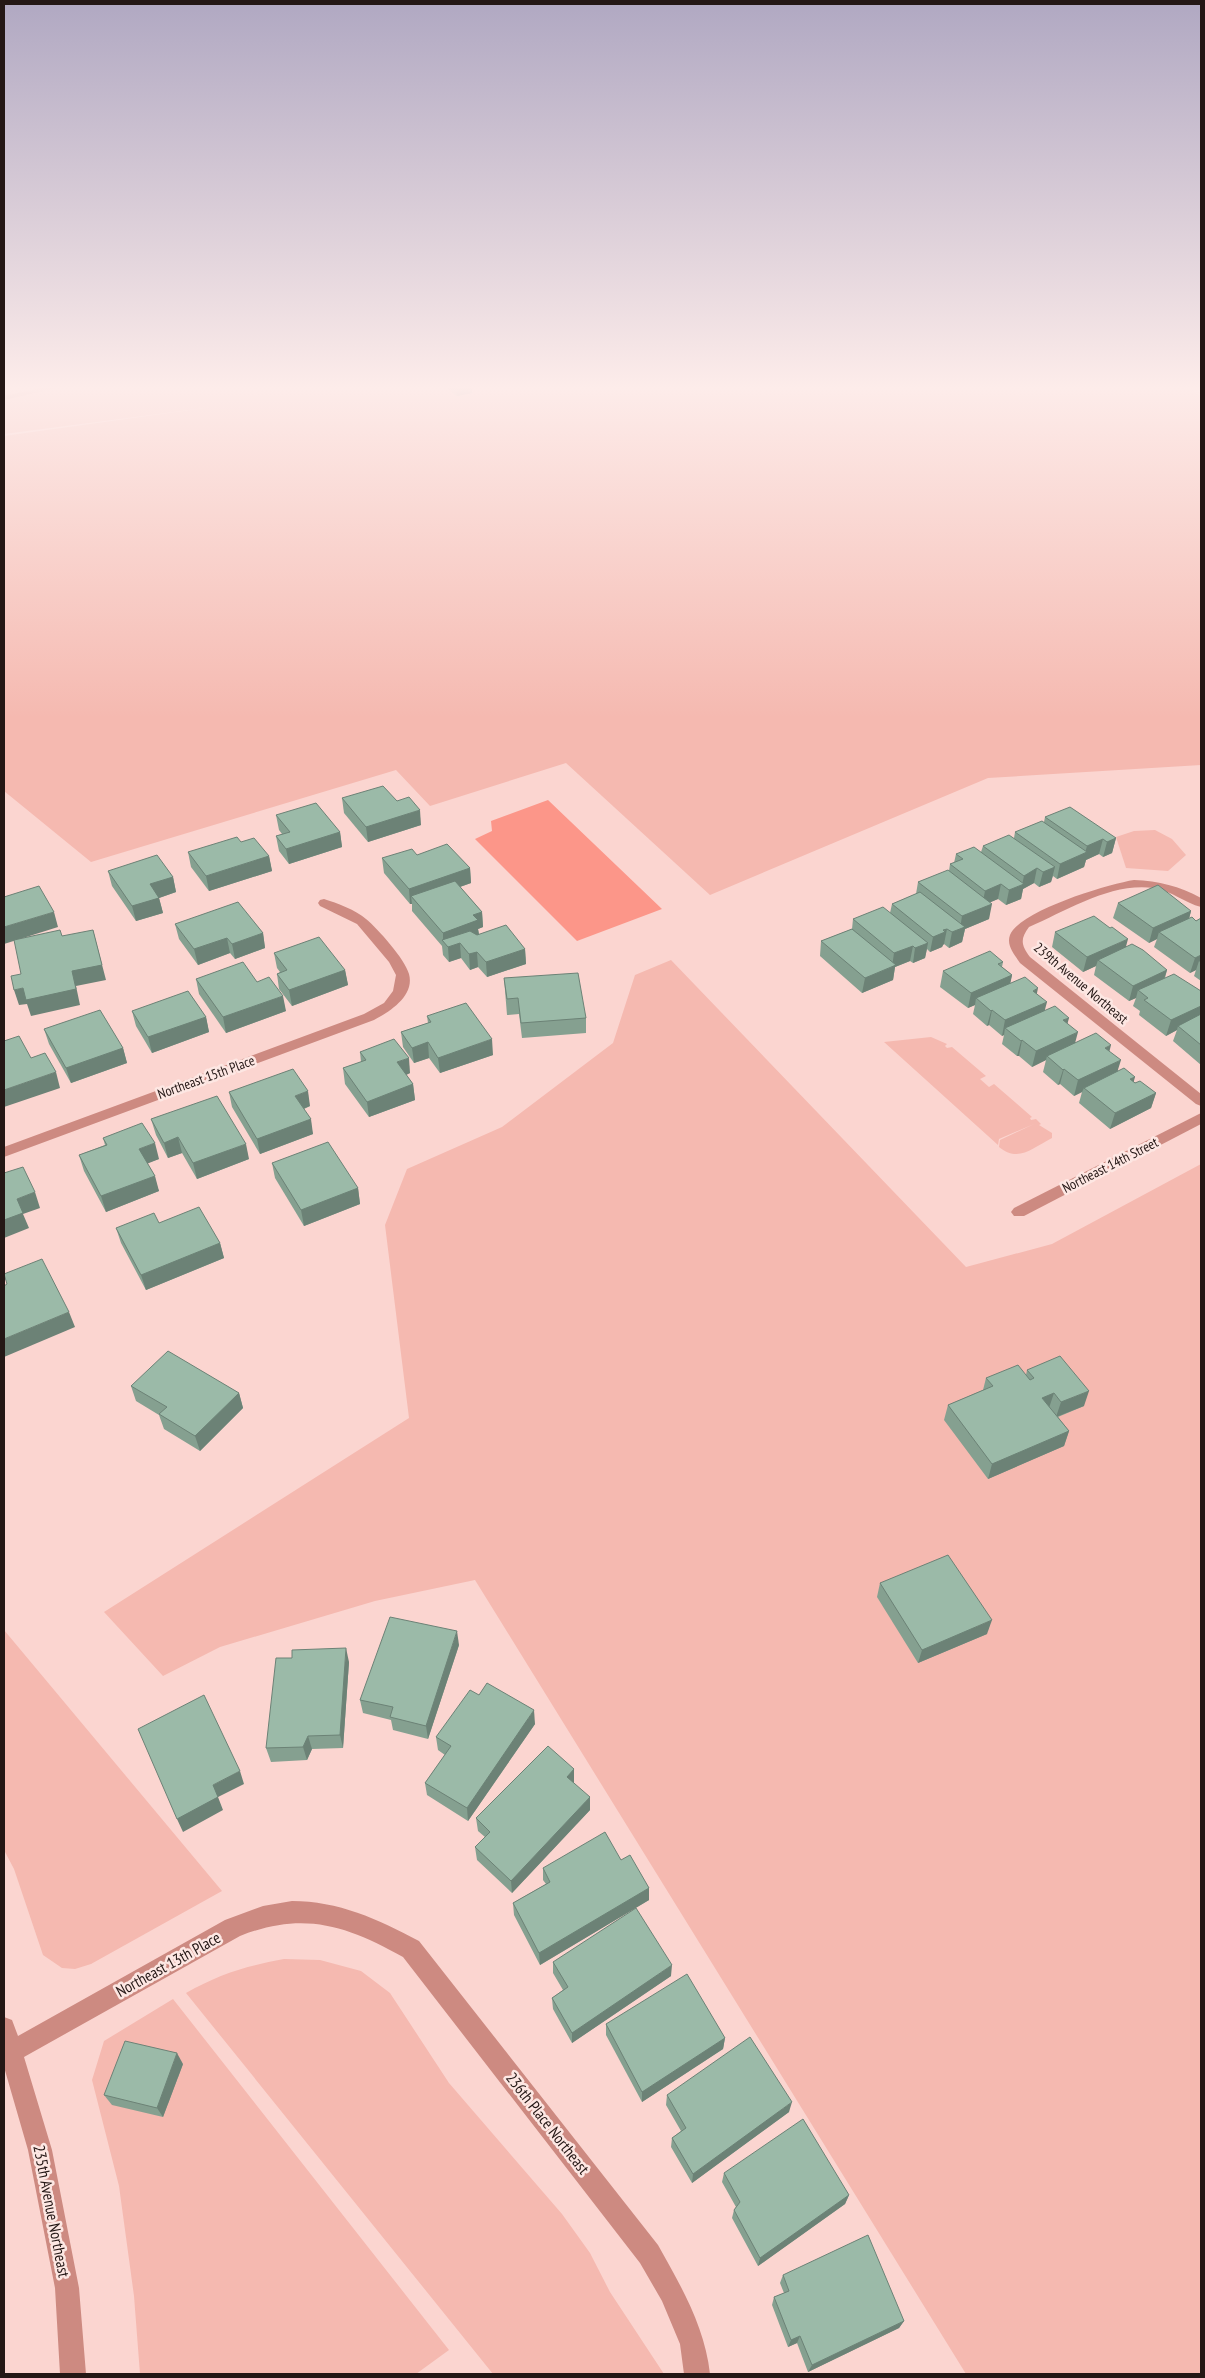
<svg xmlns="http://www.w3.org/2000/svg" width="1205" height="2378" font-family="'PT Sans Narrow',sans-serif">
	<rect width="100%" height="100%" fill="#fbd5d0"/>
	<g fill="#f5b9b0">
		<polygon points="4,385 11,385 30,406 13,385 1179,385 1201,396 1201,765 988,778 710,895 566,763 430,806 396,770 91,862 4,791 4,436 212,407 4,434"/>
		<polygon points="1155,830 1172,839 1186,855 1168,871 1126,868 1116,837 1134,831"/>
		<polygon points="671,960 966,1267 1052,1244 1201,1164 1201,2374 966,2374 475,1580 375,1601 220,1647 163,1676 104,1612 409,1418 385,1225 407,1169 502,1127 613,1043 635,975"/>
		<path d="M 931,1037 L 947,1044 L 945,1046 L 947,1048 L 952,1047 L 986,1076 L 980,1079 L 989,1087 L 994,1084 L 1032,1117 L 1030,1118 L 1031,1120 L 1036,1119 L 1041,1124 L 1039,1125 L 1052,1133 L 1052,1138 C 1032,1148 1019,1163 999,1147 L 1000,1140 L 1034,1124 L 999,1139 L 998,1145 L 884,1042 Z"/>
		<polygon points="4,1630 222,1891 91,1964 75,1969 62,1968 43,1955 14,1869 4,1850"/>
		<path d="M 284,1959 L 320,1960 L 361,1971 L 390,1993 L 449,2083 L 562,2214 L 590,2253 L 610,2292 L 664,2374 L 493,2374 L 186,1993 C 219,1974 246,1966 284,1959 Z"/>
		<polygon points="173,1999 449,2350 416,2374 140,2374 134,2296 119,2186 92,2080 104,2041"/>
	</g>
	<polygon fill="#fc9689" points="548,800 662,909 577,941 475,839 492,831 491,821"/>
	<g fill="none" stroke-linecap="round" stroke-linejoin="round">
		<g fill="#cd8a81" fill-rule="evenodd">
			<polygon points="54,385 70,385 4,400 4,396"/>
			<path d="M 1134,880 C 1159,881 1179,886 1201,898 L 1201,907 C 1185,903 1172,891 1154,888 C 1111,882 1068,910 1029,927 C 1020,939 1021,945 1030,957 L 1201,1094 L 1201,1106 L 1196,1104 L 1020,963 C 1015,955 1006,946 1010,935 C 1019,911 1108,884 1134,880 Z"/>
			<path d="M 324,899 C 337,903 356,910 366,919 C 378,929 405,959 409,974 C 415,996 389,1012 374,1020 L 4,1157 L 4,1147 L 364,1014 L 384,1003 L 393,991 L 396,975 L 389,962 L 357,924 L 320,906 L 318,903 L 320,900 Z"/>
			<polygon points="1201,1113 1201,1124 1024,1216 1014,1216 1011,1212 1014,1208"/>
			<path d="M 292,1901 C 338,1901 378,1919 419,1941 L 658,2245 C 681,2286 705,2327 710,2374 L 684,2374 L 680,2344 L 662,2301 L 640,2263 L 403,1957 C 346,1925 303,1911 240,1936 L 24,2057 L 52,2150 L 79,2288 L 86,2374 L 60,2374 L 55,2288 L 28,2150 L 4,2067 L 4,2017 L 12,2020 L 18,2036 L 225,1920 L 263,1906 Z"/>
		</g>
	</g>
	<g fill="#85a090">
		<polygon points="442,385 470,385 472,387 472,393 457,396"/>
		<polygon points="342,798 397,801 421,825 368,842 344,813"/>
		<polygon points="276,815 340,832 342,847 289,864 279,851 276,836 282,834 279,830"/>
		<polygon points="1045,817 1116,838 1112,853 1103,857 1099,854 1086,860 1084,867 1057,879 1053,876 1051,882 1039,887 1034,883 1023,889 1021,899 1006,905 998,899 990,902 989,919 965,929 962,942 949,948 944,944 943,945 942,947 930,952 927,949 925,958 913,963 910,961 895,967 893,980 862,993 820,956 821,941 852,929 853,919 890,913 892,904 916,894 918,882 949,871 950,864 954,863 956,854 981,852 983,846 1014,838 1015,832 1044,822"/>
		<polygon points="188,852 269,856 272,871 209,891 191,867"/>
		<polygon points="417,855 470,868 471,883 460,887 482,912 483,927 478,929 479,934 525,949 526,964 487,977 478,967 470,970 461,958 449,962 443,955 442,946 412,911 412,904 410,904 384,873 382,858"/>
		<polygon points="108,871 173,877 176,892 159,898 163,913 136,921 112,886"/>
		<polygon points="1118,903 1191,911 1189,919 1196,921 1201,918 1201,981 1194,976 1196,970 1190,973 1154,947 1157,939 1149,943 1113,918"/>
		<polygon points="175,924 263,933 265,948 235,959 230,953 198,965 179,939"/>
		<polygon points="1055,932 1125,947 1167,970 1165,978 1201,991 1201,1065 1173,1041 1177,1030 1166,1036 1139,1015 1140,1011 1133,1006 1136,998 1129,1001 1094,975 1096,966 1083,972 1052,947"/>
		<polygon points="274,953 345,970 348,985 292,1006 279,989 277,974 280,972 277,968"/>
		<polygon points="1003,962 1002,967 1012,975 1010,983 1037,994 1045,1011 1067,1023 1075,1043 1109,1051 1118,1071 1134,1082 1156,1093 1151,1108 1110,1129 1079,1103 1082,1092 1074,1096 1060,1084 1058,1085 1043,1072 1046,1060 1032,1067 1019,1056 1017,1056 1002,1044 1004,1035 1002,1036 989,1025 987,1026 973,1014 975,1005 968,1008 940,987 943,971"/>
		<polygon points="504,978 586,1018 586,1033 522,1038 519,1014 507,1015"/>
		<polygon points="196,979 257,982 286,1011 226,1033 199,994"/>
		<polygon points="132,1011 206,1017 209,1032 152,1053 136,1026"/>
		<polygon points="427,1016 493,1055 440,1073 429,1058 414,1063 403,1047 401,1032 428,1023"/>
		<polygon points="44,1029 123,1048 127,1063 71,1083 49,1044"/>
		<polygon points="360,1052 410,1073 406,1075 413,1084 415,1100 369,1117 345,1084 343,1068 361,1062"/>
		<polygon points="229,1092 310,1106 304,1109 313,1134 260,1154 232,1107"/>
		<polygon points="151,1119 249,1159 197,1179 182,1153 168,1158 156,1135"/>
		<polygon points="103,1138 159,1159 147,1163 159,1191 106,1212 84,1171 79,1155 105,1145"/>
		<polygon points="272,1163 358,1188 360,1204 304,1226 275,1178"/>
		<polygon points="159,1223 220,1243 224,1258 146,1290 121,1243 116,1228"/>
		<polygon points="1027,1370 1084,1406 1058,1417 1069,1431 1064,1446 988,1479 944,1420 948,1405 983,1390 986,1378 1026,1375"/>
		<polygon points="131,1386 239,1393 243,1408 200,1451 164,1429 159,1415 136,1401"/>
		<polygon points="880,1583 987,1634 918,1663 877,1597"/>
		<polygon points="459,1645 428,1739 393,1730 391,1720 363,1713 360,1700"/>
		<polygon points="349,1662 343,1748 312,1749 307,1760 271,1762 266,1748"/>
		<polygon points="479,1695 535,1724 468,1821 427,1795 425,1783 445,1755 438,1750 436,1737"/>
		<polygon points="574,1769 574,1783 590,1810 512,1893 477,1860 475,1847 485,1837 478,1831 476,1818"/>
		<polygon points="543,1868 649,1888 649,1900 540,1965 514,1915 513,1903 546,1884 543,1880"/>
		<polygon points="553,1962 671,1976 572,2043 553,2009 552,1998 563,1990 553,1973"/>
		<polygon points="606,2024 725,2038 723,2049 642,2102 606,2035"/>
		<polygon points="183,2064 163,2117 112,2105 104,2095"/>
		<polygon points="667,2095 789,2112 692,2183 671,2147 672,2138 681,2131 666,2105"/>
		<polygon points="724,2173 849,2195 845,2204 758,2266 732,2218 734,2210 736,2207 722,2182"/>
		<polygon points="783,2275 904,2321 899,2328 808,2372 797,2343 788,2347 772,2305 774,2297 784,2293 780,2283"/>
	</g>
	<g fill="#6c8276">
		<polygon points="472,387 472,393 457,396 457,390"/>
		<polygon points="420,810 421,825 368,842 366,827"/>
		<polygon points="340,832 342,847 289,864 286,849"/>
		<polygon points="1116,838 1112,853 1103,857 1107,842"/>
		<polygon points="1103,839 1099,854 1086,860 1084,867 1057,879 1060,864 1085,853 1087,846"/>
		<polygon points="269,856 272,871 209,891 206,876"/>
		<polygon points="1055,867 1051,882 1039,887 1043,872"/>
		<polygon points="470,868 471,883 416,902 411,896 412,904 410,904 409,889"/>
		<polygon points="1037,868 1034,883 1023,889 1021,899 1006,905 1009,890 1022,885 1024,876"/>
		<polygon points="173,877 176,892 159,898 163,913 136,921 132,906 150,884"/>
		<polygon points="1001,884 998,899 982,906 985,891"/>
		<polygon points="992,904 989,919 965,929 962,942 949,948 952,932 960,929 962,916"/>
		<polygon points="1191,911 1187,926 1159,932 1157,939 1149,943 1153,928"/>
		<polygon points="54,912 58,927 4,944 4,927"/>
		<polygon points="482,912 483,927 478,929 479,935 443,942 443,933 473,915"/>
		<polygon points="947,929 944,944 943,945 942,947 930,952 933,937"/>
		<polygon points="93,930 106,980 76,986 80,1005 31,1016 27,1004 19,1005 14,990 23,988 72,971"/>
		<polygon points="263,933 265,948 235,959 232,944"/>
		<polygon points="227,938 230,953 198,965 194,949"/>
		<polygon points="1128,939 1124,954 1098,960 1096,966 1083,972 1087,957"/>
		<polygon points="460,943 461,958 449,962 448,947"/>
		<polygon points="928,943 925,958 913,963 915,948"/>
		<polygon points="913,946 910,961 895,967 893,980 862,993 865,978 892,967 894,953"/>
		<polygon points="525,949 526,964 487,977 486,962"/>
		<polygon points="477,952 478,967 470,970 469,954"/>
		<polygon points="1201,955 1201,963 1199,961 1196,970 1190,973 1195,958"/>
		<polygon points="345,970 348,985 292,1006 289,990"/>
		<polygon points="1167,970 1162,985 1138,990 1136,998 1129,1001 1133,986"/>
		<polygon points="1012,975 1009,990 976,998 975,1005 968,1008 971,993"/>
		<polygon points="1038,988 1035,1003 1033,991"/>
		<polygon points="283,996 286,1011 226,1033 223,1017"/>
		<polygon points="1047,1002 1043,1017 1005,1028 1004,1035 1002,1036 1005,1020"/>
		<polygon points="1201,1006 1201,1019 1178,1026 1177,1030 1166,1036 1171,1020"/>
		<polygon points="992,1010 989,1025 987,1026 991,1011"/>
		<polygon points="206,1017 209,1032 152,1053 148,1037"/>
		<polygon points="1069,1018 1065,1033 1063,1020"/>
		<polygon points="1078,1032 1074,1047 1047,1056 1046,1060 1032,1067 1036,1051"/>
		<polygon points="492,1039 493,1055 440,1073 438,1058"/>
		<polygon points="1022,1040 1019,1056 1017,1056 1021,1041"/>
		<polygon points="428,1042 429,1058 414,1063 412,1048"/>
		<polygon points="1111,1045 1107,1061 1105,1048"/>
		<polygon points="123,1048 127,1063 71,1083 66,1068"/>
		<polygon points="409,1058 410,1073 399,1078 397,1062"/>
		<polygon points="1121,1060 1116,1076 1084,1088 1082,1092 1074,1096 1078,1080"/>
		<polygon points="1064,1069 1060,1084 1058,1085 1063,1070"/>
		<polygon points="56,1072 60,1088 4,1107 4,1090"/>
		<polygon points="1135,1077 1131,1092 1130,1079"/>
		<polygon points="413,1084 415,1100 369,1117 367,1102"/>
		<polygon points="308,1091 310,1106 298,1111 295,1096"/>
		<polygon points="1156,1093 1151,1108 1110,1129 1115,1113"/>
		<polygon points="311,1119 313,1134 260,1154 257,1139"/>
		<polygon points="178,1137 182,1153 168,1158 164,1143"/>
		<polygon points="155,1143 159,1159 144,1165 139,1149"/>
		<polygon points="246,1144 249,1159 197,1179 193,1163"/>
		<polygon points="155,1176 159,1191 106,1212 101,1196"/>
		<polygon points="358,1188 360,1204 304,1226 301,1210"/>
		<polygon points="35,1192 40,1208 23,1214 29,1228 4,1238 4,1220 17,1199"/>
		<polygon points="220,1243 224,1258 146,1290 141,1275"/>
		<polygon points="69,1312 75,1327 4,1357 4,1339"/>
		<polygon points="1089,1391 1084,1406 1056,1417 1061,1402"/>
		<polygon points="239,1393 243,1408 200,1451 195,1436"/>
		<polygon points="1054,1393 1049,1408 1042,1398"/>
		<polygon points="1069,1431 1064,1446 988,1479 992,1464"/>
		<polygon points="992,1620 987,1634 918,1663 922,1650"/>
		<polygon points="457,1631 459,1645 428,1739 426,1726"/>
		<polygon points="346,1648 349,1662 343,1748 340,1735"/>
		<polygon points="534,1710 535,1724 468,1821 467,1808"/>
		<polygon points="308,1736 312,1749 307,1760 303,1747"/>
		<polygon points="574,1769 574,1782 567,1790 567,1777"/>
		<polygon points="240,1771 244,1784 218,1797 223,1810 183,1832 177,1819 213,1785"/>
		<polygon points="590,1797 590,1810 512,1893 511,1881"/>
		<polygon points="649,1888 649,1900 540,1965 539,1953"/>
		<polygon points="672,1965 671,1976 572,2043 572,2033"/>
		<polygon points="725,2038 723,2049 642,2102 642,2092"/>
		<polygon points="177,2053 183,2064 163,2117 157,2108"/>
		<polygon points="792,2102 789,2112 692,2183 693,2174"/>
		<polygon points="849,2195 845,2204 758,2266 760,2258"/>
		<polygon points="904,2321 899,2328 808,2372 812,2365"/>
		<polygon points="800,2336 797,2343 788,2347 791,2340"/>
	</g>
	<g fill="#9bbaa8" stroke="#6c8276">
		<polygon points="450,385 470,385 472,387 457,390"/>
		<polygon points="383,786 397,801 409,797 420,810 366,827 342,798"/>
		<polygon points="316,803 340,832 286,849 276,836 290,832 276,815"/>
		<polygon points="1070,807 1116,838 1107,842 1103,839 1087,846 1045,817"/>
		<polygon points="1042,821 1087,852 1060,864 1015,832"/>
		<polygon points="1009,835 1055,867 1043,872 1037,868 1024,876 983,846"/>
		<polygon points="237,837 241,842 254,838 269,856 206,876 188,852"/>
		<polygon points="447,844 470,868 409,889 382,858 412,849 417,855"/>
		<polygon points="974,847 1024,884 1009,890 1001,884 985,891 950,864 963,859 956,854"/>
		<polygon points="157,855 173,877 150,884 159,898 132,906 108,871"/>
		<polygon points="948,870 992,904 962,916 918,882"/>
		<polygon points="455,881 482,912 473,915 478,920 443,933 411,896"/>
		<polygon points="1158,885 1191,911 1153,928 1118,903"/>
		<polygon points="39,886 54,912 4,927 4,897"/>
		<polygon points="920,892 965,927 952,932 947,929 943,930 945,932 933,937 892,904"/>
		<polygon points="238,902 263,933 232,944 227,938 194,949 175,924"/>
		<polygon points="883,907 928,943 915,948 913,946 894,953 853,919"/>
		<polygon points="1094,916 1110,928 1112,927 1128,939 1087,957 1055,932"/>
		<polygon points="1192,917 1196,921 1201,918 1201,955 1195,958 1159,932"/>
		<polygon points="506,925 525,949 486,962 477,952 469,954 460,943 448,947 442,940 470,931 477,935"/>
		<polygon points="852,929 896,965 865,978 821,941"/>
		<polygon points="60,930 62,936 93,930 102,965 72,971 76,989 26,1000 23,988 14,990 11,976 21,974 14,940"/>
		<polygon points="319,937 345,970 289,990 277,974 287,970 274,953"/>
		<polygon points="1132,944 1143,950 1167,970 1133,986 1098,960"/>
		<polygon points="990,951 1003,962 998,964 1012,975 971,993 943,971"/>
		<polygon points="243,962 257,982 269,977 283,996 223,1017 196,979"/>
		<polygon points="578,973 586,1018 521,1023 518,998 507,999 504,978"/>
		<polygon points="1174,974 1201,991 1201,1006 1171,1020 1144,1000 1148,998 1138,990"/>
		<polygon points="1025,977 1038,988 1033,991 1047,1002 1005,1020 992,1010 991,1011 976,998"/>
		<polygon points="188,991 206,1017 148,1037 132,1011"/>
		<polygon points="466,1003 492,1039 438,1058 428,1042 412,1048 401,1032 431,1022 427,1016"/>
		<polygon points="1055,1006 1069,1018 1063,1020 1078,1032 1036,1051 1022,1040 1021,1041 1005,1028"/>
		<polygon points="100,1010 123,1048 66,1068 44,1029"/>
		<polygon points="1201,1014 1201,1045 1178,1026"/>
		<polygon points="1096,1033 1111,1045 1105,1048 1121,1060 1078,1080 1064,1069 1063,1070 1047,1056"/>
		<polygon points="19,1036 31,1058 45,1053 56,1072 4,1090 4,1041"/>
		<polygon points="394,1039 409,1058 397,1062 413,1084 367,1102 343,1068 366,1060 360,1052"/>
		<polygon points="1124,1068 1135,1077 1130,1079 1135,1083 1140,1081 1156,1093 1115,1113 1084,1088"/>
		<polygon points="293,1069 308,1091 295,1096 311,1119 257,1139 229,1092"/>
		<polygon points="217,1096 246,1144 193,1163 178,1137 164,1143 151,1119"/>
		<polygon points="142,1123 155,1143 139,1149 155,1176 101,1196 79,1155 107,1145 103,1138"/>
		<polygon points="328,1142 358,1188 301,1210 272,1163"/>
		<polygon points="23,1167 35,1192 17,1199 23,1213 4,1220 4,1173"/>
		<polygon points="199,1207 220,1243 141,1275 116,1228 154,1213 159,1223"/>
		<polygon points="42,1259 69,1312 4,1339 4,1286 7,1284 4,1274"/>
		<polygon points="168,1351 239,1393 195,1436 159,1414 167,1407 131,1386"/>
		<polygon points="1060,1356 1089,1391 1061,1402 1054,1393 1042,1398 1069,1431 992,1464 948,1405 993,1386 986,1378 1018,1365 1030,1380 1034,1378 1027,1370"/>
		<polygon points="948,1555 992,1620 922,1650 880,1583"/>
		<polygon points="390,1617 457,1631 426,1726 390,1717 393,1707 360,1700"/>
		<polygon points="346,1648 340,1735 308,1736 303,1747 266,1748 276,1658 292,1658 292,1650"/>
		<polygon points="487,1683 534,1710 467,1808 425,1783 451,1746 436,1737 470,1690 479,1695"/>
		<polygon points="204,1695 240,1771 213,1785 218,1797 177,1819 138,1729"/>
		<polygon points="548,1746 574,1769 567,1777 590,1797 511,1881 475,1847 490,1832 476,1818"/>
		<polygon points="605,1832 621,1860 630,1855 649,1888 539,1953 513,1903 550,1882 543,1868"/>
		<polygon points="636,1908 672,1965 572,2033 552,1998 568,1987 553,1962"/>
		<polygon points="687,1974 725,2038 642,2092 606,2024"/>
		<polygon points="750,2037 792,2102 693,2174 672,2138 686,2128 667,2095"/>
		<polygon points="125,2041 177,2053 157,2108 104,2095"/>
		<polygon points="803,2119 849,2195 760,2258 734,2210 740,2202 724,2173"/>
		<polygon points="868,2235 904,2321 812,2365 800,2336 791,2340 774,2297 789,2291 783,2275"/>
	</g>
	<linearGradient id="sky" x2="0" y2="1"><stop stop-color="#b0a8c2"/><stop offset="0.54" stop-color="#fdecea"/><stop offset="1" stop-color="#fdecea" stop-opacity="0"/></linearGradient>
	<rect width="1205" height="718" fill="url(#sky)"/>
	<g text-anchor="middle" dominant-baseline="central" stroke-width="5" stroke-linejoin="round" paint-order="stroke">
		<g font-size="14" fill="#241715" stroke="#fde7e3">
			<text transform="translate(1081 983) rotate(40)">239th Avenue Northeast</text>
			<text transform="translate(206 1077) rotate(-20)">Northeast 15th Place</text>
			<text transform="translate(1110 1165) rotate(-27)">Northeast 14th Street</text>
		</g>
		<g font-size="16" fill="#241715" stroke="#fde7e3">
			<text transform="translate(168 1964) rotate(-29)">Northeast 13th Place</text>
			<text transform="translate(548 2123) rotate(52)">236th Place Northeast</text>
			<text transform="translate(52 2211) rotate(79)">235th Avenue Northeast</text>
		</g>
	</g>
	<rect width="1205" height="2378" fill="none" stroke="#241715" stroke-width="10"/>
</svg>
